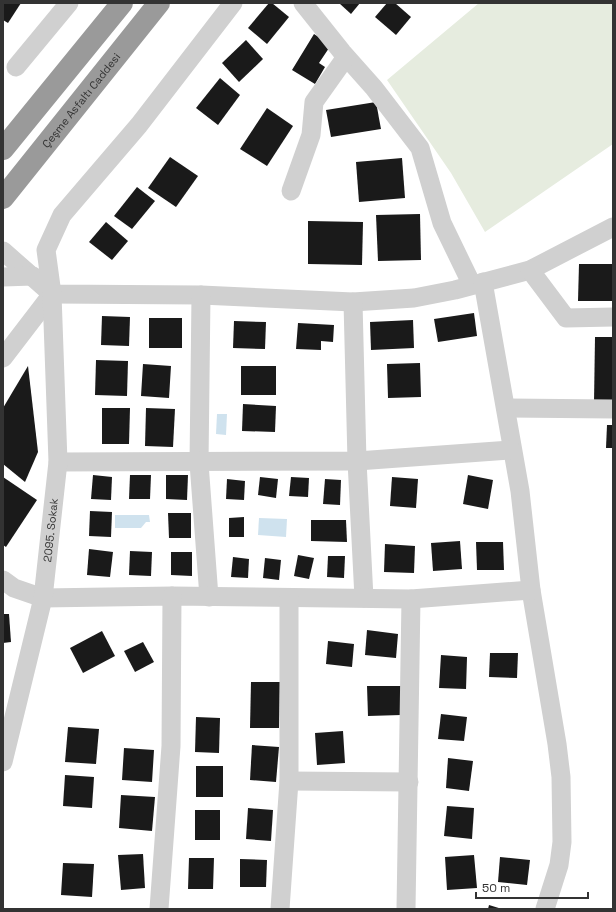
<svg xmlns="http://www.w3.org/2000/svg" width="616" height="912" font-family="'Space Grotesk',sans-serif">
	<rect width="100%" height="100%" fill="#fff"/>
	<polygon fill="#e6ecdf" points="479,3 613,3 613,144 485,232 451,173 387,80"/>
	<g fill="#cfe2ee">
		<polygon points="217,414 227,414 226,435 216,434"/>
		<polygon points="115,515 149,515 150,522 146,522 141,528 115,528"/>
		<polygon points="259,518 287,519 286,537 258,535"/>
	</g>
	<g fill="#1a1a1a">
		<polygon points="3,3 21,3 8,23 3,20"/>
		<polygon points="269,3 272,3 289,17 267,44 248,28"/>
		<polygon points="339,3 360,3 351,14"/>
		<polygon points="387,3 395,3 411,17 396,35 375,17"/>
		<polygon points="314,34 331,45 319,63 325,67 315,84 292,70"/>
		<polygon points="246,40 263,59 239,82 222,63"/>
		<polygon points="220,78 240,95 218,125 196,108"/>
		<polygon points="376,102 381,129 331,137 326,110"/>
		<polygon points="267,108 293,126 267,166 240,149"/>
		<polygon points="170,157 198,176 176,207 148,188"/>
		<polygon points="402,158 405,198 359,202 356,162"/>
		<polygon points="137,187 155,201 132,229 114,216"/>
		<polygon points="420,214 421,260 378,261 376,215"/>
		<polygon points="308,221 363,222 362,265 308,264"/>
		<polygon points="106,222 128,241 112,260 89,242"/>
		<polygon points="579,264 613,264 613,301 578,301"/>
		<polygon points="474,313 477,336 438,342 434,319"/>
		<polygon points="102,316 130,317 129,346 101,345"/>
		<rect x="149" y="318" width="33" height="30"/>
		<polygon points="413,320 414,348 371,350 370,322"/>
		<polygon points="234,321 266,322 265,349 233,348"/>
		<polygon points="298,323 334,325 333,342 321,341 321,350 296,349"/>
		<polygon points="595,337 613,337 613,403 594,403"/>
		<polygon points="96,360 128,361 127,396 95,395"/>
		<polygon points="420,363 421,397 388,398 387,364"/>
		<polygon points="143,364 171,366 169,398 141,396"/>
		<polygon points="28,366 38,452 25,482 3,464 3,408"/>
		<rect x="241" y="366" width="35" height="29"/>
		<polygon points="243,404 276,406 275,432 242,431"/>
		<polygon points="102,408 130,408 129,444 102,444"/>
		<polygon points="146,408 175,409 173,447 145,446"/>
		<polygon points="607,425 613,425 613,448 606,448"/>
		<polygon points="93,475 112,477 111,500 91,499"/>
		<polygon points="130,475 151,475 150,499 129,499"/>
		<polygon points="166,475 188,475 187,500 166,499"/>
		<polygon points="468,475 493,480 488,509 463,504"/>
		<polygon points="3,477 37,500 6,547 3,545"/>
		<polygon points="260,477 278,479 276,498 258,495"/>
		<polygon points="291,477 309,478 308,497 289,496"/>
		<polygon points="392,477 418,479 416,508 390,506"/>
		<polygon points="227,479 245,481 244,500 226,499"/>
		<polygon points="325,479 341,480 340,505 323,504"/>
		<polygon points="90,511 112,512 111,537 89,536"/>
		<polygon points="168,513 191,513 191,538 169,538"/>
		<polygon points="244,517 244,537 229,537 229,518"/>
		<polygon points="311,520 346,520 347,542 311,541"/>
		<polygon points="460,541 462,569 433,571 431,543"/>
		<polygon points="476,542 503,542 504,570 477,570"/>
		<polygon points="385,544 415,546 414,573 384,572"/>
		<polygon points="89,549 113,552 110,577 87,575"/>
		<polygon points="130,551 152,552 151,576 129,575"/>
		<polygon points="171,552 192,552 192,576 171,575"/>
		<polygon points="298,555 314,558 309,579 294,576"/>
		<polygon points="328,556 345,556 344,578 327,577"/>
		<polygon points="233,557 249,559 248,578 231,577"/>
		<polygon points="265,558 281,560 279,580 263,578"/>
		<polygon points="3,614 9,614 11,642 3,643"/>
		<polygon points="367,630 398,634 396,658 365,655"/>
		<polygon points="102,631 115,656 83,673 70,648"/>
		<polygon points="328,641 354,644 352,667 326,664"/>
		<polygon points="143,642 154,662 135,672 124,651"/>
		<polygon points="490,653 518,653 517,678 489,677"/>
		<polygon points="441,655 467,657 466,689 439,688"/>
		<polygon points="251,682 280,682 279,728 250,728"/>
		<polygon points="367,686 401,686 401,715 368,716"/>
		<polygon points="441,714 467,717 464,741 438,739"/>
		<polygon points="196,717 220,718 219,753 195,752"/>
		<polygon points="68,727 99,729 96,764 65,762"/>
		<polygon points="343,731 345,763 317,765 315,733"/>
		<polygon points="252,745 279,747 276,782 250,780"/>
		<polygon points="124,748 154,750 152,782 122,780"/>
		<polygon points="448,758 473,761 469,791 446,788"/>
		<rect x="196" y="766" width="27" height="31"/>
		<polygon points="65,775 94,777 92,808 63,806"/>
		<polygon points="121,795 155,797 152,831 119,828"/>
		<polygon points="447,806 474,808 472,839 444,836"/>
		<polygon points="248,808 273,810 271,841 246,839"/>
		<rect x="195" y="810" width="25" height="30"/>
		<polygon points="143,854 145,888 121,890 118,855"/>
		<polygon points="474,855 477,888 447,890 445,857"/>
		<polygon points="500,857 530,860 527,885 498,882"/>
		<polygon points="189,858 214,858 213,889 188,889"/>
		<polygon points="240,859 267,860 266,887 240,887"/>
		<polygon points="63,863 94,864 92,897 61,895"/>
		<polygon points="489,905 502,909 488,909"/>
	</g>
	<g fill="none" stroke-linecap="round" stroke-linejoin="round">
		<g stroke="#d0d0d0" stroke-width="19">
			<polyline points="303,3 342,52 374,88 420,148 442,223 472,285"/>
			<polyline points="16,67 69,3"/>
			<polyline points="291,191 311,135 314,102 346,57"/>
			<polyline points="3,251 52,294 201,295 353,302 414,298 455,290 530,270 613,227"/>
			<polyline points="530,270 566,318 613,317"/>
			<polyline points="3,277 33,276"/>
			<polyline points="483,282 520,491 531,590 557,744 561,777 562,842 559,865 545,909"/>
			<polyline points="201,295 199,463 209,597"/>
			<polyline points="353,302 357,461 364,598"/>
			<polyline points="3,358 52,294"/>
			<polyline points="506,408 613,409"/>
			<polyline points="58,462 357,461 511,450"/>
			<polyline points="3,580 14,588 43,598 172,596 411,599 531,590"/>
			<path id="s1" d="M 3,762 L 43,598 L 58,462 L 52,294 L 46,250 L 62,215 L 139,125 L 233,3"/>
			<polyline points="289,781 409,782"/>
			<polyline points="159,909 171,746 172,596"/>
			<polyline points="280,909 289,781 289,598"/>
			<polyline points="406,909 411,599"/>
		</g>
		<g stroke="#9a9a9a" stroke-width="22">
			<polyline points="3,149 122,3"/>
			<path id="s2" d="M 3,198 L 159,3"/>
		</g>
	</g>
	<g text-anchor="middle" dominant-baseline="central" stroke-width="4" stroke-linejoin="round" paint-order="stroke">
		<g font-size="11" fill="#333" stroke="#fff">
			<text stroke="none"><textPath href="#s2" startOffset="125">Çeşme Asfaltı Caddesi</textPath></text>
			<text stroke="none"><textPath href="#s1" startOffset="237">2095. Sokak</textPath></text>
		</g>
	</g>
	<rect width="616" height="912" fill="none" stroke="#333333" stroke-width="8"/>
	<path d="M476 892v6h112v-6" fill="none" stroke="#333333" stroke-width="2"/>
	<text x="482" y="892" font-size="12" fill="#333333" stroke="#ffffff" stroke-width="3" paint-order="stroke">50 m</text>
</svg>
